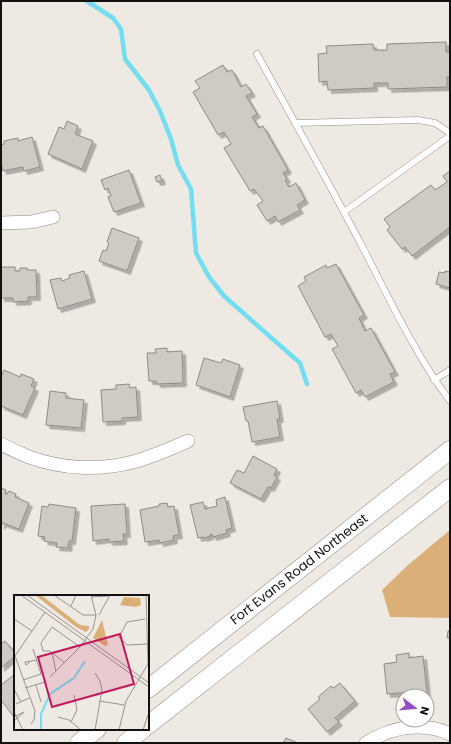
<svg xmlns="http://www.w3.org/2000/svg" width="451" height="744" font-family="Poppins,sans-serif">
	<defs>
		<filter id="shadow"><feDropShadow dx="3.5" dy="3.5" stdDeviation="0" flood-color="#0004"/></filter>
	</defs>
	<rect width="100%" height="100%" fill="#efe9e3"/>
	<polygon fill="#dbaf78" points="450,530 450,618 390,617 382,590 408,565"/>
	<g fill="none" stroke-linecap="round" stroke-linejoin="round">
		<polyline stroke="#72def0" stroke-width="4.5" points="87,1 113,18 121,29 125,59 149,90 160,111 171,139 178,165 191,189 196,253 209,277 224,296 300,363 307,384"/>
	</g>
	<g fill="#cfcac3" stroke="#8f8a84" filter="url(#shadow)">
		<polygon points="446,42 446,52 450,52 450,77 447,77 447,87 388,89 388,83 374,83 374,88 328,90 327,81 319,82 318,54 327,53 326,46 373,44 374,50 387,50 387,44"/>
		<polygon points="223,65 227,72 232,70 241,87 246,84 252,93 246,96 257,114 252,117 259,128 263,126 288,170 283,173 287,179 285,180 289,187 296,183 305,200 297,205 300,210 278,222 275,216 267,221 257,205 263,201 254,189 250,191 224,148 231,144 224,132 218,135 193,92 200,88 195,81"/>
		<polygon points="67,121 78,126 75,134 93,141 82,169 48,154 59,127 64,129"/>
		<polygon points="32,137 40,167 24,171 23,167 3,171 1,162 1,145 4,144 4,141 18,138 18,141"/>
		<polygon points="129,170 141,203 114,212 108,197 111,196 108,188 105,190 101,180"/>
		<polygon points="450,171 450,227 412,256 405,247 402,249 387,230 390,227 384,219 431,185 435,190 447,182 443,176"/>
		<polygon points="160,175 162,181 157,182 155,177"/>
		<polygon points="112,228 139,238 127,271 99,261 103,250 106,251 109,243 107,242"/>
		<polygon points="336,264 364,315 359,318 365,331 371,328 395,372 390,374 394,382 365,397 361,390 356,393 332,349 338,346 331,334 325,337 298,286 306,281 304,277 326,265 327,268"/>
		<polygon points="1,267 15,267 15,271 20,271 20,268 27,268 27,270 36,270 37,297 28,297 28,301 13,302 13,298 1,298"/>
		<polygon points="84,271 92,299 58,309 50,280 61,278 62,281 70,278 69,275"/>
		<polygon points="445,271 450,272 450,290 450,288 436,284 439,272 445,273"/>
		<polygon points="167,348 167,352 182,351 183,383 157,384 156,381 149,381 147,353 156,353 155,349"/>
		<polygon points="204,358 221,363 223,359 240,365 230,397 196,385"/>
		<polygon points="4,370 20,377 21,374 34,379 31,386 35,388 23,415 1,406 1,377"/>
		<polygon points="129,384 130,388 136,387 138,417 122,418 122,421 103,422 101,390 116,389 116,385"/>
		<polygon points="50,391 66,393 66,398 84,400 81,428 46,425"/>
		<polygon points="277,401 280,419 277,419 280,437 252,442 248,421 246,421 243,407"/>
		<polygon points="253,456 277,469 274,475 277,477 271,488 268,487 261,499 230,483 237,470 244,473"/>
		<polygon points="1,488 6,490 5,494 7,494 9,491 16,494 15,497 29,503 19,529 3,523 1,526"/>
		<polygon points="225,497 232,528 226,530 227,533 213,537 212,534 210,535 210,536 204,538 203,537 198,538 190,505 203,502 205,509 217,506 216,500"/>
		<polygon points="167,503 168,507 174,506 179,535 173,536 174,540 160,543 159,540 145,542 140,510 159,506 159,504"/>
		<polygon points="49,504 76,508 72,541 69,541 68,548 56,547 57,543 44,541 45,537 38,536 42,506 48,507"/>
		<polygon points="125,504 127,534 123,534 124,541 109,542 109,539 93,541 91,506"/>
		<polygon points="448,631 450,631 450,638 447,638"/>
		<polygon points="5,641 15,653 15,656 1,668 1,644"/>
		<polygon points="409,653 409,658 423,656 427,693 411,694 411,692 387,694 384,664 397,662 396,655"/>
		<polygon points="15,674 15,716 14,717 1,700 1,685"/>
		<polygon points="340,683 355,701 335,718 339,722 327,732 308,709 320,699 318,697 331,686 333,688"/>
		<polygon points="286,738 298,743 283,743"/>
	</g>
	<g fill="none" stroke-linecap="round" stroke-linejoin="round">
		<defs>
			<g id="lane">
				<path d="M 257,54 C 293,119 329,183 363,248 C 390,300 415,354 450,401"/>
				<polyline points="295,123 418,120 435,123 450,133"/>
				<polyline points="344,212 450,136"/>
				<polyline points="434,380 450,370"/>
			</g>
			<g id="street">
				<polyline points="1,223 31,222 53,217"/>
				<path d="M 1,444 C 10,449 20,453 29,457 C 62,469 99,471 133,462 C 152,457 170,449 188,441"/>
				<path d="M 366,743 C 391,727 423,721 450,734"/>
			</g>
			<g id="secondary">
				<polyline points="148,689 450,450"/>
				<polyline points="148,725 450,488"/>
				<polyline points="79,743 97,729"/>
				<polyline points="126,743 143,729"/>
			</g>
		</defs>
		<use href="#lane" stroke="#928d87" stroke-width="7"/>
		<use href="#street" stroke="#928d87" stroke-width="14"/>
		<use href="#secondary" stroke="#928d87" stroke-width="19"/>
		<use href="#lane" stroke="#fff" stroke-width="6"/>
		<use href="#street" stroke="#fff" stroke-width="13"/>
		<use href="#secondary" stroke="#fff" stroke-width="18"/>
	</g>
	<g text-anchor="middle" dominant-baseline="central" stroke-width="3" stroke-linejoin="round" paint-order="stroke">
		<g font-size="13" fill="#141210" stroke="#fff">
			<text transform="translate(299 569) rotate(-38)">Fort Evans Road Northeast</text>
		</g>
	</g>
	<g transform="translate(14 595)">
		<rect width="135" height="135" fill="#efe9e3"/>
		<path d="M 21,0 L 27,0 L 66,30 L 75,31 L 75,34 L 72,37 L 62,32 ZM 110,2 L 126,3 L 127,10 L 122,12 L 106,10 ZM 88,25 L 94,50 L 91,51 L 79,43 Z" fill="#dbaf78"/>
		<path fill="none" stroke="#72def0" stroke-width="2" d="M 27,135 L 27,119 L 36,99 L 60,83 L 71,66"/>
		<path fill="none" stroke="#97938f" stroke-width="1" d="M 7,0 L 135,92M 13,0 L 135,88M 40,0 L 69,20 L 82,20M 77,2 L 95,1M 57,11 L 62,0M 85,20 L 96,0M 0,24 L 18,36M 131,24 L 113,27 L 105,42 L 113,50 L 134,49M 38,58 L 42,76M 16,67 L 12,70 L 11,67 L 23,65M 51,68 L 36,56 L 29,56 L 27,48 L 38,32 L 66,52M 36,82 L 66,52 L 79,34 L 82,20 L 77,0M 9,85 L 27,79 L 19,54M 22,90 L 27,107M 11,93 L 31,87M 0,94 L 7,107M 86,106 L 110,110M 2,109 L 15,103M 0,117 L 9,135M 0,122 L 10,117 L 0,126M 44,122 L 55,125 L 67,135M 57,127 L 63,115 L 60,100M 17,129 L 20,125 L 21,116 L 1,61 L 31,17M 81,135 L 88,95 L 86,86 L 81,78M 105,135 L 112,106 L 134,69 L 132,0M 129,135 L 135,117"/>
		<path fill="#c2185b" fill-opacity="0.15" stroke="#c2185b" stroke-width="2" d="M 106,39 L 120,89 L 38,112 L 24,62 Z"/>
		<rect width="135" height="135" fill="none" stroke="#141210" stroke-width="2"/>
	</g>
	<rect width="451" height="744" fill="none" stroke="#141210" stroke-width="4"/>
	<g transform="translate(415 708) rotate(106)"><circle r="19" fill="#ffffff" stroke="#a1a09f"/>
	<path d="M0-3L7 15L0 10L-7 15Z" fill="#924ec3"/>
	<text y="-6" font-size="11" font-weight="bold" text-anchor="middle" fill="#141210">N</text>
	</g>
</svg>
